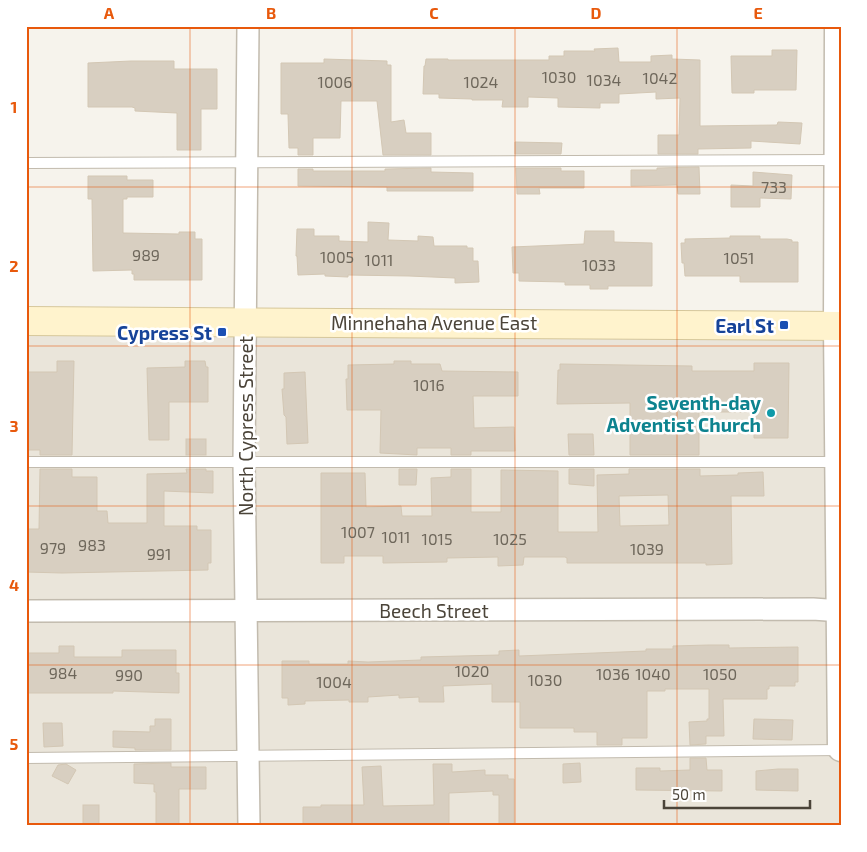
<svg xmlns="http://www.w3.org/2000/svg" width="867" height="852" font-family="'Exo 2',sans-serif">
	<rect width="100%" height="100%" fill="#f6f3ec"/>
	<polygon fill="#eae5da" points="841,331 841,826 26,826 26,332"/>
	<g fill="#d8cfc1" stroke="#d3c7b4" fill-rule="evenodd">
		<polygon points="618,48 619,62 651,62 651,56 672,55 672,59 700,60 700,126 777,125 778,122 802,123 800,144 751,141 751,148 698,149 698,154 658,154 658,135 679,135 680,98 656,99 656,92 619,94 619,103 600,103 600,108 558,107 558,98 528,97 528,107 502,107 503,100 472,100 472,99 439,98 439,94 423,94 424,66 425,66 426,59 448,59 448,60 549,60 549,56 564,56 564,51 595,51 594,49"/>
		<polygon points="772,50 797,50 796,90 754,90 754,93 732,93 731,56 772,56"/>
		<polygon points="324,59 387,61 387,65 391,65 391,122 404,120 406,133 431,133 431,155 383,155 377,101 341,101 340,138 313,138 313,155 298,155 298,148 289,148 288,114 281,114 281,63 324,63"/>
		<polygon points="131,61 174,61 174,69 217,69 217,109 201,109 201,150 177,150 177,113 135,111 135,108 132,107 88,107 88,63"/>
		<polygon points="515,142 562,143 561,154 515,154"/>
		<polygon points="699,167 700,194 678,194 677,185 631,186 631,170 657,170 657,168"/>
		<polygon points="431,168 431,172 473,173 473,191 387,191 387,187 298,186 298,169 313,169 313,171 385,171 385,169"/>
		<polygon points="516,168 561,168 561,171 584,171 584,188 539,188 540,194 517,194"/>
		<polygon points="753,172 792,175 791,199 760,198 760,207 731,207 731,185 753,186"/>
		<polygon points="88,176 127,176 127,180 153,180 153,197 127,197 127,199 123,199 123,233 179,234 179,232 195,232 195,239 202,239 202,280 134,280 134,274 132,274 132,270 93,271 92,199 88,199"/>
		<polygon points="368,222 389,223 388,240 418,241 418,236 433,237 434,246 467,246 467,248 473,248 473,261 478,261 479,282 455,283 455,278 409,276 348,275 348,277 325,276 325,274 298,275 297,256 296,256 297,229 314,229 314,236 339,236 339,241 368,242"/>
		<polygon points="585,231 614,231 614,242 652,243 652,286 608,286 608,289 590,289 590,285 565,285 565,282 519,281 519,273 513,273 512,247 584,244"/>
		<polygon points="730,236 760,236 760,239 787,239 792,240 792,242 798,242 798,282 740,282 740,276 685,276 684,263 682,263 681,243 685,243 685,239 730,238"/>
		<polygon points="57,361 74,361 72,455 40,455 40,450 26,450 26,372 57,372"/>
		<polygon points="185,361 205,361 206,367 208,367 208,402 169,402 169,440 149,440 147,368 185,367"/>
		<polygon points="394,361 411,361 411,364 440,364 442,371 518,372 518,396 473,396 474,428 514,427 515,451 471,451 471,455 451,455 451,448 417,448 417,455 380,453 381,410 347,410 346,379 348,379 348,365 394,364"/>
		<polygon points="754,363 789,363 788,438 754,438 754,412 699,412 699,455 630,455 630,403 557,404 558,370 560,370 560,364 692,366 692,371 754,371"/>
		<polygon points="305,372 308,443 287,444 286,417 284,415 282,389 284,389 284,373"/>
		<polygon points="568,434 593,434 594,455 569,455"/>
		<rect x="186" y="439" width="20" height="16"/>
		<polygon points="40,469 72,469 72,477 97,477 97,511 107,511 108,523 147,523 147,474 187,473 186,469 206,469 206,471 213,471 213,493 164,491 164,526 197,526 197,530 211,530 211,563 208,563 208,570 62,573 26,572 26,529 39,529"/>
		<polygon points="399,469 417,469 416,485 399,485"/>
		<path d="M 451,469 L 471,469 L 471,512 L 501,512 L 501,470 L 558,471 L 558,532 L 598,532 L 597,475 L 629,474 L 629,469 L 700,469 L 700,476 L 738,475 L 738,473 L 763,472 L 764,496 L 731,496 L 732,564 L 706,565 L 706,563 L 567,563 L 567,558 L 565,557 L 524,557 L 523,565 L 498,566 L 498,557 L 447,558 L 447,562 L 383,563 L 383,556 L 344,556 L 344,563 L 321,563 L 321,473 L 365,473 L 366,507 L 401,506 L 402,516 L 432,516 L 431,478 L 451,477 ZM 668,495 L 669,525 L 620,526 L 619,496 Z"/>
		<polygon points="569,469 594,469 594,486 569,484"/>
		<polygon points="709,645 729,645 729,648 798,647 798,682 795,682 795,686 769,686 769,689 767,689 767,699 723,699 724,736 706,736 706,744 690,745 689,722 707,721 707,719 709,719 709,689 665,689 665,691 647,691 647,738 622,738 622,745 597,745 597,732 574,732 574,728 520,728 520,702 492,702 492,684 443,686 444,702 419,702 419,697 399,698 399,695 368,697 368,702 349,702 349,700 305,701 305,704 288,705 288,698 282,698 282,661 309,661 309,664 348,664 348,661 368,662 421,660 421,657 499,655 499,651 519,650 519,656 646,651 646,649 673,649 673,646"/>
		<polygon points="59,646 74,646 74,657 122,657 122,650 176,650 176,673 179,673 179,693 113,691 113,693 26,693 26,653 59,653"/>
		<polygon points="155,719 171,719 171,750 135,750 135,748 113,747 113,731 150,732 150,726 155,726"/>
		<polygon points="754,719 793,720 792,740 753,739"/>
		<polygon points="43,723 62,723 63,746 44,747"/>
		<polygon points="690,758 706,758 707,770 722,770 722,791 636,790 636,768 660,768 660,771 690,770"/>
		<polygon points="171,763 171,767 206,767 206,789 179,789 179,826 156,826 156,792 154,792 154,784 134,783 134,764"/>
		<polygon points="580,763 581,782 563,783 563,764"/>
		<polygon points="66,764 76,770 68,784 52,776 58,765"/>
		<polygon points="433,764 452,764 452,772 485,770 485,775 508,775 508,779 514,779 514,826 499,826 499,795 493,795 493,791 449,793 449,826 303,826 303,807 321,807 321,805 364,805 362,767 381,766 383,806 434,805"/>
		<polygon points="778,769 798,769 798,791 756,790 756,771"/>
		<rect x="83" y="805" width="16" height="21"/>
	</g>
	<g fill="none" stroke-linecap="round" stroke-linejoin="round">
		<defs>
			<g id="service">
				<polyline points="26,163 837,160"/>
				<polyline points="26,462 838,462"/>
				<polyline points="26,758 841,750"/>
			</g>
			<g id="minor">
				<polyline points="248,26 244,462 249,826"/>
				<polyline points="26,611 813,609 841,611"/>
			</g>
			<polyline id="tertiary" points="838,26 837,326 841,748"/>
			<polyline id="secondary" points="26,321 841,326"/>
		</defs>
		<use href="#service" stroke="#c2bbae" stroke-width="12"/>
		<use href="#minor" stroke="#c2bbae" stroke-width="24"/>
		<use href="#tertiary" stroke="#c2bbae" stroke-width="29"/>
		<use href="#secondary" stroke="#d6c79b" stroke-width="30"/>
		<use href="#service" stroke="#fff" stroke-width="10"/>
		<use href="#minor" stroke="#fff" stroke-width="21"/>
		<use href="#tertiary" stroke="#fff" stroke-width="26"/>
		<use href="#secondary" stroke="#fff3cd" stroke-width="28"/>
	</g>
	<path fill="none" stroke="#e8590c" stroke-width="1" stroke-opacity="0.55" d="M 190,26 L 190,826M 352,26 L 352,826M 515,26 L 515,826M 677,26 L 677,826M 26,187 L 841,187M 26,346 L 841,346M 26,506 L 841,506M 26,665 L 841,665"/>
	<g fill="#1a4fb4" stroke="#fff" stroke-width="2">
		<rect x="779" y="320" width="10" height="10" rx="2.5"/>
		<rect x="217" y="327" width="10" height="10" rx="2.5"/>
	</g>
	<circle fill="#0f9aa8" stroke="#fff" stroke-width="2" cx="771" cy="413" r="5"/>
	<g text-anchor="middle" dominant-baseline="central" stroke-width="5" stroke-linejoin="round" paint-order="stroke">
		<g font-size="16" fill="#6e675b">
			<text x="559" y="76">1030</text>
			<text x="660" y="77">1042</text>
			<text x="604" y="79">1034</text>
			<text x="335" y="81">1006</text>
			<text x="481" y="81">1024</text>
			<text x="774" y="186">733</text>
			<text x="146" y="254">989</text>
			<text x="337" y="256">1005</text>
			<text x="739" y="257">1051</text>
			<text x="379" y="259">1011</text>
			<text x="599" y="264">1033</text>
			<text x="429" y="384">1016</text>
			<text x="358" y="531">1007</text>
			<text x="396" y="536">1011</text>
			<text x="437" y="538">1015</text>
			<text x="510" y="538">1025</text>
			<text x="92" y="544">983</text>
			<text x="53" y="547">979</text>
			<text x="647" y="548">1039</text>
			<text x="159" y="553">991</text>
			<text x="472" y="670">1020</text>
			<text x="63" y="672">984</text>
			<text x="613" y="673">1036</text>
			<text x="653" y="673">1040</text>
			<text x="720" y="673">1050</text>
			<text x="129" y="674">990</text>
			<text x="545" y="679">1030</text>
			<text x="334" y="681">1004</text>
		</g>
		<g font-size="19" fill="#4b4439" stroke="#fff">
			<text x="434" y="322">Minnehaha Avenue East</text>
			<text transform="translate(245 426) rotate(-90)">North Cypress Street</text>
			<text x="434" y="610">Beech Street</text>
		</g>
		<g font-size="19" font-weight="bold" fill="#164399" stroke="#fff" text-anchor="end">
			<text x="774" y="325">Earl St</text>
			<text x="212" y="332">Cypress St</text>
		</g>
		<g font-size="19" font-weight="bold" fill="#0d838f" stroke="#fff" text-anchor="end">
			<text x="761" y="402">Seventh-day<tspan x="761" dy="22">Adventist Church</tspan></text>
		</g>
	</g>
	<rect width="867" height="852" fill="none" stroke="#ffffff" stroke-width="55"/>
	<path d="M664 800v8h146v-8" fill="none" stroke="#4b4439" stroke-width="2.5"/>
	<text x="672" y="800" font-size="15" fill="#4b4439" stroke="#ffffff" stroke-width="4" paint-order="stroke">50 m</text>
	<rect x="28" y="28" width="812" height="796" fill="none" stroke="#e8590c" stroke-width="2"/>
	<g font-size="16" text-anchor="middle" font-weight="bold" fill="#e8590c">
		<text x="109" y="19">A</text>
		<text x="271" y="19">B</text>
		<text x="434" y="19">C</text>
		<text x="596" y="19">D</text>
		<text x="758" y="19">E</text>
		<text x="14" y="113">1</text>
		<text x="14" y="272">2</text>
		<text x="14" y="432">3</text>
		<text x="14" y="591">4</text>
		<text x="14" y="750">5</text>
	</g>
</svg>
